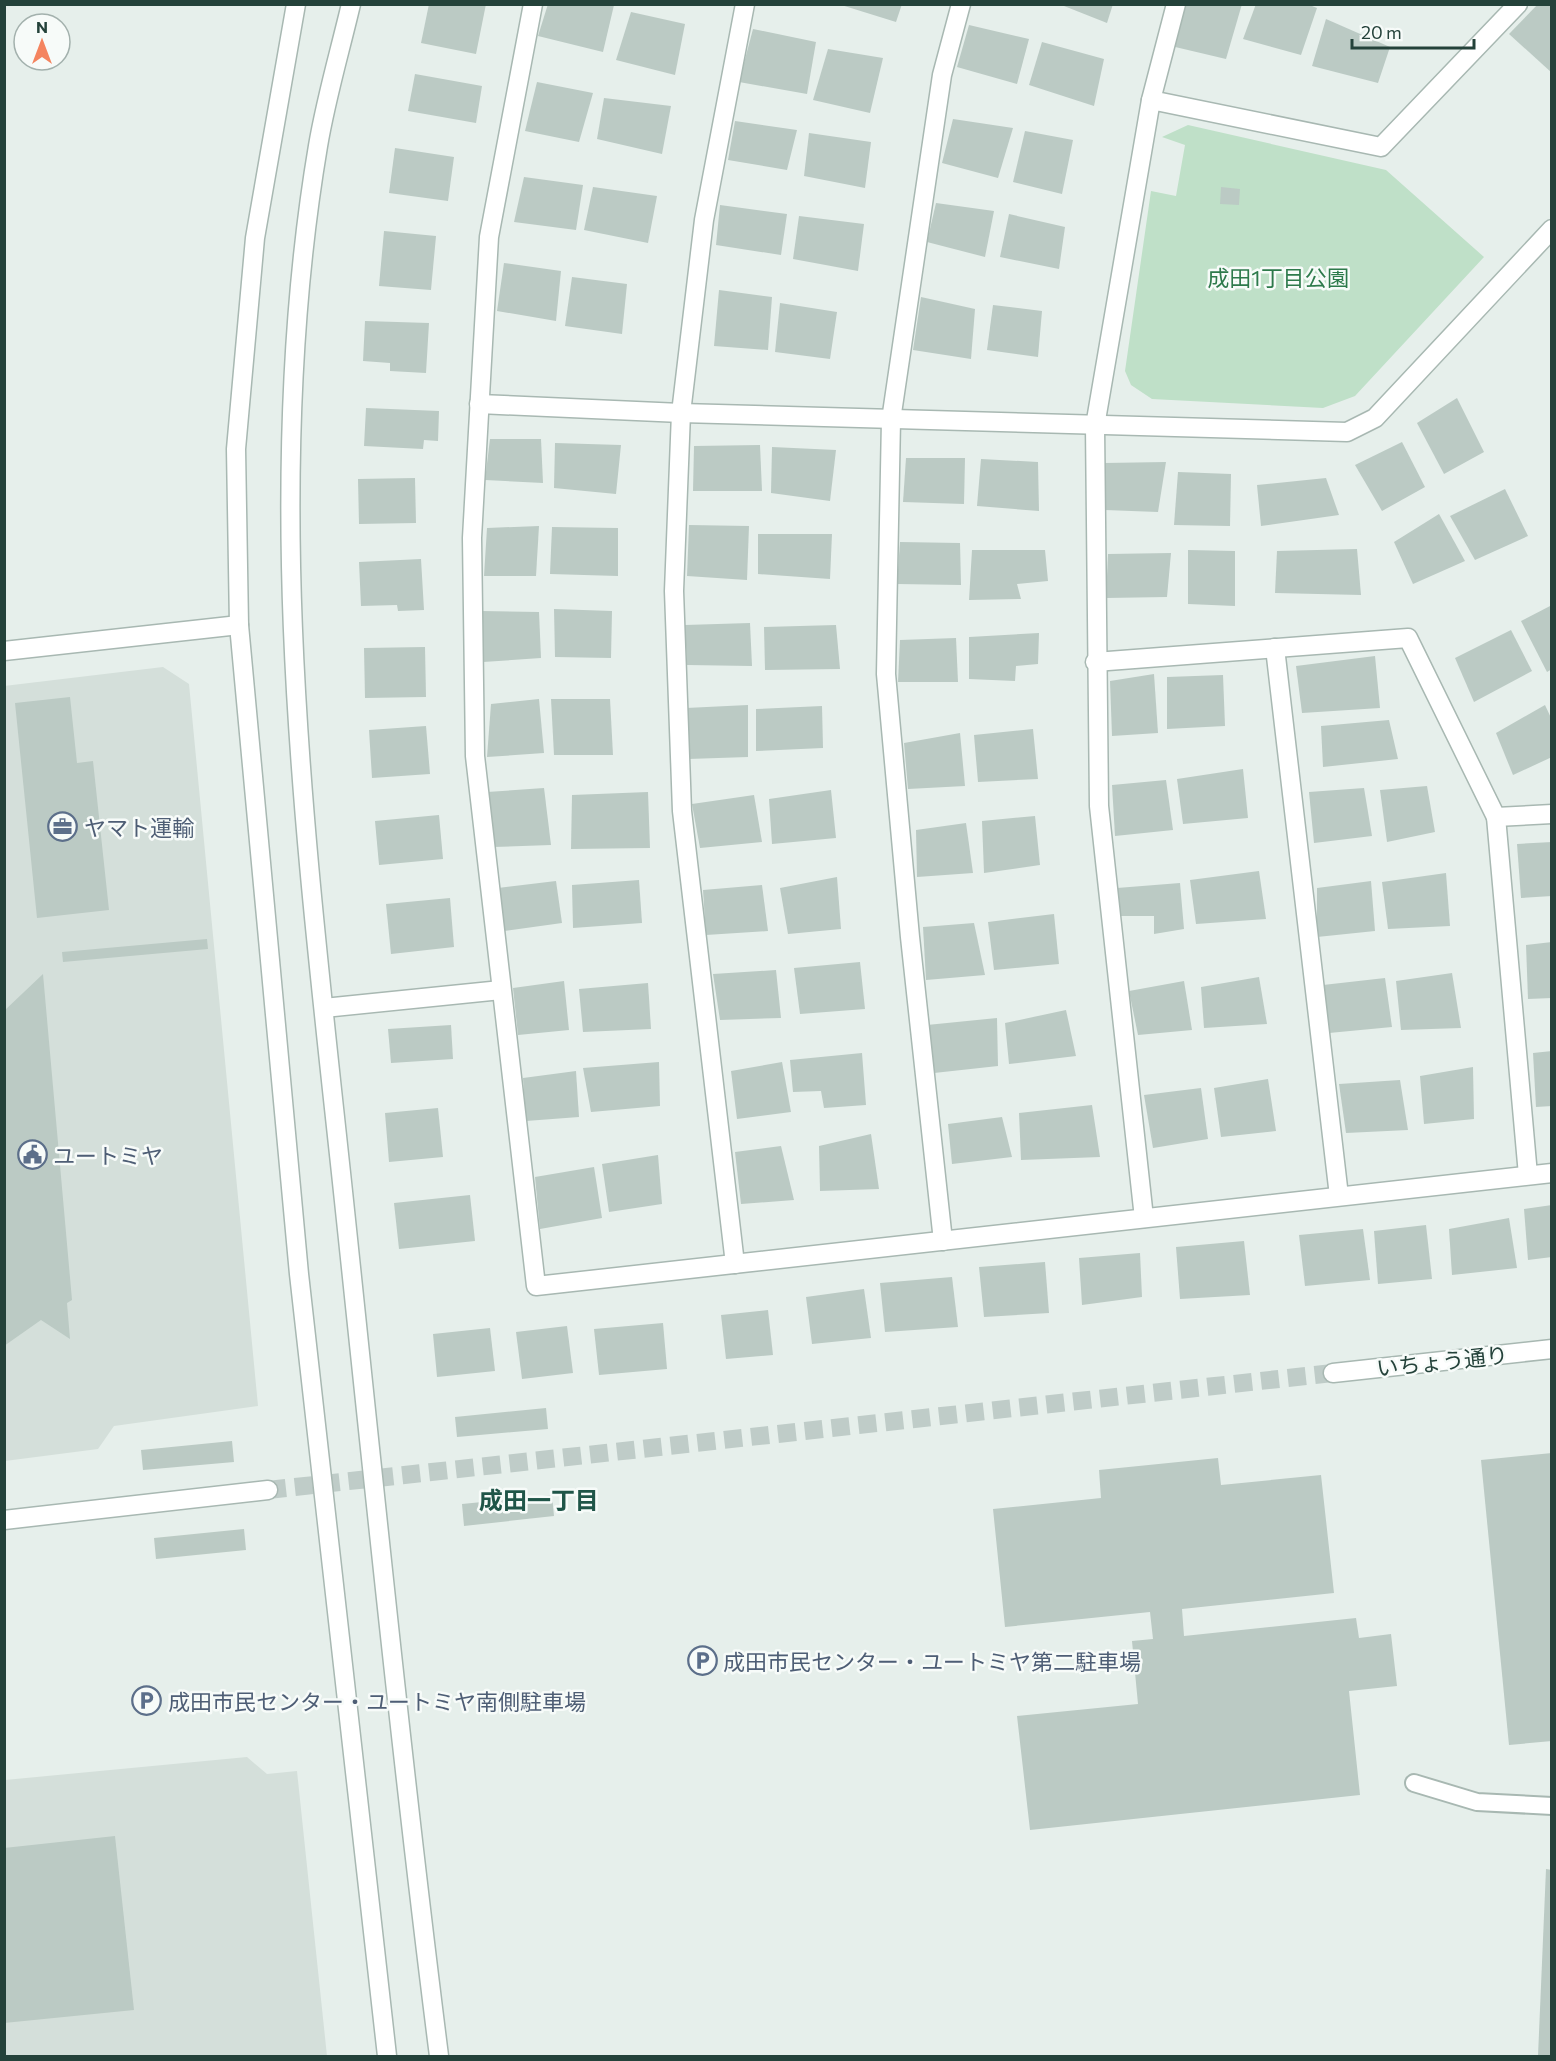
<svg xmlns="http://www.w3.org/2000/svg" width="1556" height="2061" font-family="Commissioner,'Noto Sans JP',sans-serif">
	<rect width="100%" height="100%" fill="#e6efeb"/>
	<g fill="#d4dfda">
		<polygon points="163,667 189,684 258,1406 114,1426 98,1449 5,1461 4,686"/>
		<polygon points="247,1757 267,1774 297,1771 327,2056 5,2056 5,1780"/>
	</g>
	<polygon fill="#bfe0c8" points="1188,125 1386,170 1484,257 1355,396 1323,408 1152,399 1131,385 1125,371 1151,191 1176,196 1185,145 1162,137"/>
	<g fill="#bbcac4">
		<polygon points="429,4 486,4 476,54 421,43"/>
		<polygon points="548,4 614,5 603,52 538,36"/>
		<polygon points="838,4 902,4 896,22"/>
		<polygon points="1059,4 1113,4 1107,23"/>
		<polygon points="1185,4 1242,4 1226,59 1171,46"/>
		<polygon points="1256,4 1307,4 1317,8 1301,55 1243,39"/>
		<polygon points="1538,4 1552,4 1552,73 1509,34"/>
		<polygon points="631,12 685,24 675,75 616,60"/>
		<polygon points="1326,19 1390,47 1378,83 1312,66"/>
		<polygon points="969,25 1029,39 1017,84 957,67"/>
		<polygon points="753,29 816,42 807,94 739,82"/>
		<polygon points="1042,42 1104,59 1094,106 1029,85"/>
		<polygon points="828,49 883,58 870,113 813,100"/>
		<polygon points="415,74 482,86 476,123 408,111"/>
		<polygon points="537,82 593,93 579,142 525,131"/>
		<polygon points="604,98 671,106 662,154 597,139"/>
		<polygon points="953,119 1013,128 998,178 942,163"/>
		<polygon points="735,121 797,130 787,170 728,160"/>
		<polygon points="1025,131 1073,140 1062,194 1013,182"/>
		<polygon points="809,133 871,142 865,188 804,176"/>
		<polygon points="395,148 454,157 448,201 389,193"/>
		<polygon points="524,177 583,185 576,230 514,222"/>
		<polygon points="593,187 657,196 648,243 584,230"/>
		<polygon points="1221,187 1240,189 1239,205 1220,204"/>
		<polygon points="936,203 994,211 985,257 927,242"/>
		<polygon points="720,205 787,214 781,255 716,245"/>
		<polygon points="1009,214 1065,227 1059,269 1000,257"/>
		<polygon points="799,216 864,224 858,271 793,259"/>
		<polygon points="384,231 436,236 431,290 379,286"/>
		<polygon points="504,263 561,271 556,321 497,311"/>
		<polygon points="572,277 627,284 622,334 565,326"/>
		<polygon points="719,290 772,297 768,350 714,346"/>
		<polygon points="921,297 975,309 971,359 913,350"/>
		<polygon points="780,303 837,312 830,359 775,352"/>
		<polygon points="993,305 1042,311 1038,357 987,350"/>
		<polygon points="365,321 429,323 426,373 390,371 390,363 363,361"/>
		<polygon points="1457,398 1484,452 1444,474 1417,423"/>
		<polygon points="366,408 439,411 438,441 424,440 423,449 364,446"/>
		<polygon points="490,439 541,439 543,483 485,480"/>
		<polygon points="1402,442 1425,487 1382,511 1355,465"/>
		<polygon points="555,443 621,445 616,494 554,488"/>
		<polygon points="760,445 762,491 693,491 694,446"/>
		<polygon points="772,447 836,450 830,501 771,493"/>
		<polygon points="906,458 965,458 964,504 903,502"/>
		<polygon points="981,459 1038,462 1039,511 977,506"/>
		<polygon points="1166,462 1158,512 1105,510 1104,463"/>
		<polygon points="1178,472 1231,474 1230,526 1174,525"/>
		<polygon points="415,478 416,523 359,524 358,479"/>
		<polygon points="1326,478 1339,515 1261,526 1257,485"/>
		<polygon points="1505,489 1528,536 1475,560 1450,516"/>
		<polygon points="1439,514 1465,561 1413,584 1394,542"/>
		<polygon points="689,525 749,526 747,580 687,576"/>
		<polygon points="539,526 536,576 484,576 487,528"/>
		<polygon points="552,527 618,528 618,576 550,574"/>
		<polygon points="758,534 832,534 830,579 758,574"/>
		<polygon points="900,542 960,543 961,585 897,584"/>
		<polygon points="1357,549 1361,595 1275,593 1277,551"/>
		<polygon points="972,550 1045,550 1048,581 1017,584 1021,599 969,600"/>
		<polygon points="1188,550 1235,551 1235,606 1188,604"/>
		<polygon points="1171,553 1167,597 1106,598 1108,554"/>
		<polygon points="421,559 424,610 398,611 397,605 361,606 359,562"/>
		<polygon points="1552,605 1552,669 1547,672 1521,621"/>
		<polygon points="554,609 612,611 611,658 555,657"/>
		<polygon points="481,611 539,612 541,658 483,662"/>
		<polygon points="750,623 752,666 687,665 685,625"/>
		<polygon points="836,625 840,669 765,670 764,627"/>
		<polygon points="1511,630 1532,671 1474,702 1455,658"/>
		<polygon points="1039,633 1038,664 1016,666 1015,681 969,679 969,637"/>
		<polygon points="956,638 958,682 898,682 900,640"/>
		<polygon points="425,647 426,697 365,698 364,648"/>
		<polygon points="1375,656 1380,708 1302,713 1296,666"/>
		<polygon points="1154,674 1158,733 1112,736 1110,681"/>
		<polygon points="1223,675 1225,726 1167,729 1167,677"/>
		<polygon points="70,697 77,763 93,761 109,910 37,918 15,703"/>
		<polygon points="539,699 544,753 487,757 491,704"/>
		<polygon points="551,699 610,699 613,755 554,755"/>
		<polygon points="748,705 748,757 688,759 686,708"/>
		<polygon points="1545,705 1552,720 1552,757 1513,775 1496,733"/>
		<polygon points="822,706 823,748 756,751 756,709"/>
		<polygon points="1389,720 1398,759 1323,767 1321,726"/>
		<polygon points="426,726 430,774 372,778 369,730"/>
		<polygon points="1033,729 1038,779 978,782 974,735"/>
		<polygon points="960,733 965,786 908,789 904,743"/>
		<polygon points="1243,769 1248,818 1183,824 1177,779"/>
		<polygon points="1166,780 1173,830 1115,836 1112,785"/>
		<polygon points="1427,786 1435,832 1387,842 1380,790"/>
		<polygon points="544,788 551,845 493,847 487,792"/>
		<polygon points="1364,788 1372,836 1314,843 1309,792"/>
		<polygon points="831,790 836,838 772,844 769,799"/>
		<polygon points="648,792 650,848 571,849 572,795"/>
		<polygon points="754,795 762,842 700,848 692,804"/>
		<polygon points="439,815 443,859 379,865 375,821"/>
		<polygon points="1035,816 1040,865 984,873 982,821"/>
		<polygon points="966,823 973,873 917,877 916,830"/>
		<polygon points="1552,842 1552,896 1521,898 1517,844"/>
		<polygon points="1259,871 1266,919 1196,924 1190,880"/>
		<polygon points="1446,873 1450,926 1388,929 1382,882"/>
		<polygon points="837,877 841,929 788,934 780,888"/>
		<polygon points="639,880 642,923 573,928 572,885"/>
		<polygon points="556,881 562,923 504,931 498,888"/>
		<polygon points="1371,881 1375,931 1317,937 1317,888"/>
		<polygon points="1180,883 1184,929 1154,934 1154,916 1121,916 1117,888"/>
		<polygon points="762,885 768,931 706,935 703,890"/>
		<polygon points="450,898 454,947 391,954 386,904"/>
		<polygon points="1054,914 1059,964 994,970 988,922"/>
		<polygon points="974,923 985,975 926,980 923,927"/>
		<polygon points="207,939 208,949 63,962 62,952"/>
		<polygon points="1552,942 1552,998 1528,999 1526,945"/>
		<polygon points="860,962 865,1009 800,1014 794,968"/>
		<polygon points="776,970 781,1018 720,1020 713,974"/>
		<polygon points="1452,973 1461,1028 1401,1030 1396,981"/>
		<polygon points="43,974 72,1300 67,1303 70,1339 41,1320 4,1346 4,1011"/>
		<polygon points="1259,977 1267,1024 1204,1028 1201,987"/>
		<polygon points="1385,978 1392,1027 1329,1033 1323,985"/>
		<polygon points="564,981 569,1030 518,1035 513,988"/>
		<polygon points="1184,981 1192,1030 1138,1035 1129,991"/>
		<polygon points="648,983 651,1029 583,1032 579,989"/>
		<polygon points="1066,1010 1076,1056 1009,1064 1005,1023"/>
		<polygon points="997,1018 998,1066 934,1073 927,1025"/>
		<polygon points="451,1025 453,1059 391,1063 388,1029"/>
		<polygon points="1552,1051 1552,1106 1536,1107 1533,1053"/>
		<polygon points="862,1053 866,1105 824,1108 821,1091 793,1092 790,1060"/>
		<polygon points="659,1062 660,1106 591,1112 583,1068"/>
		<polygon points="782,1062 791,1112 737,1119 731,1071"/>
		<polygon points="1473,1067 1474,1119 1424,1124 1420,1076"/>
		<polygon points="576,1071 579,1117 526,1121 523,1078"/>
		<polygon points="1268,1079 1276,1131 1221,1137 1214,1088"/>
		<polygon points="1400,1080 1408,1130 1346,1133 1339,1084"/>
		<polygon points="1201,1088 1208,1139 1153,1148 1144,1095"/>
		<polygon points="1092,1105 1100,1157 1021,1160 1019,1113"/>
		<polygon points="438,1108 443,1157 389,1162 385,1113"/>
		<polygon points="1002,1117 1012,1157 952,1164 948,1124"/>
		<polygon points="871,1134 879,1189 820,1191 819,1146"/>
		<polygon points="781,1146 794,1200 741,1204 735,1152"/>
		<polygon points="658,1155 662,1204 609,1212 602,1164"/>
		<polygon points="594,1167 602,1218 540,1229 535,1177"/>
		<polygon points="470,1195 475,1241 399,1249 394,1203"/>
		<polygon points="1552,1205 1552,1257 1528,1260 1524,1209"/>
		<polygon points="1509,1218 1517,1268 1452,1275 1449,1229"/>
		<polygon points="1426,1225 1432,1279 1378,1284 1374,1231"/>
		<polygon points="1363,1229 1370,1280 1305,1286 1299,1235"/>
		<polygon points="1244,1241 1250,1295 1180,1299 1176,1247"/>
		<polygon points="1140,1253 1142,1297 1082,1305 1079,1258"/>
		<polygon points="1045,1262 1049,1313 984,1317 979,1267"/>
		<polygon points="952,1277 958,1327 885,1332 880,1283"/>
		<polygon points="864,1289 871,1338 812,1344 806,1297"/>
		<polygon points="768,1310 773,1355 726,1359 721,1315"/>
		<polygon points="663,1323 667,1369 599,1375 594,1329"/>
		<polygon points="567,1326 573,1373 522,1379 516,1332"/>
		<polygon points="490,1328 495,1371 437,1377 433,1334"/>
		<polygon points="546,1408 548,1429 457,1437 455,1417"/>
		<polygon points="232,1441 234,1462 143,1470 141,1450"/>
		<polygon points="1552,1453 1552,1741 1509,1745 1481,1460"/>
		<polygon points="1218,1458 1221,1485 1321,1475 1334,1593 1182,1609 1184,1636 1356,1618 1359,1638 1391,1634 1397,1686 1349,1691 1360,1795 1030,1830 1017,1716 1138,1704 1132,1641 1153,1639 1150,1612 1005,1627 993,1509 1101,1498 1099,1470"/>
		<polygon points="552,1495 554,1516 464,1526 462,1504"/>
		<polygon points="244,1529 246,1550 156,1559 154,1538"/>
		<polygon points="115,1836 134,2010 4,2023 4,1848"/>
		<polygon points="1546,1869 1552,1870 1552,2056 1538,2056"/>
	</g>
	<g fill="none" stroke-linecap="round" stroke-linejoin="round">
		<polyline stroke="#bfccc8" stroke-width="18" stroke-dasharray="18 9" stroke-linecap="butt" points="268,1490 1333,1373"/>
		<defs>
			<polyline id="service" points="1414,1783 1477,1802 1552,1806"/>
			<g id="minor">
				<polyline points="533,4 489,237 472,538 475,756 536,1286 1552,1173"/>
				<polyline points="1151,100 1176,4"/>
				<polyline points="479,404 681,413 1347,432 1375,418 1552,229"/>
				<polyline points="1275,648 1339,1196"/>
				<polyline points="1095,662 1408,638 1496,817 1552,814"/>
				<polyline points="1496,817 1528,1175"/>
				<polyline points="324,1008 501,990"/>
				<polyline points="1144,1218 1099,806 1095,426 1151,100 1381,147 1518,4"/>
				<polyline points="943,1241 910,937 886,674 891,420 942,75 961,4"/>
				<polyline points="735,1264 682,811 674,591 681,413 704,220 745,4"/>
			</g>
			<g id="tertiary">
				<polyline points="296,4 255,238 236,449 239,625 299,1274 387,2056"/>
				<path d="M 351,4 C 340,51 326,98 318,146 C 259,495 307,852 344,1201 C 374,1486 403,1772 439,2056"/>
				<polyline points="4,651 239,625"/>
				<polyline points="1333,1373 1552,1349"/>
				<polyline points="4,1520 268,1490"/>
			</g>
		</defs>
		<use href="#service" stroke="#a8b8b2" stroke-width="20"/>
		<use href="#minor" stroke="#a8b8b2" stroke-width="21"/>
		<use href="#tertiary" stroke="#a8b8b2" stroke-width="21"/>
		<use href="#service" stroke="#fff" stroke-width="16"/>
		<use href="#minor" stroke="#fff" stroke-width="18"/>
		<use href="#tertiary" stroke="#fff" stroke-width="18"/>
	</g>
	<defs>
		<symbol id="office-ring" viewBox="-11 -11 22 22"><circle r="9.5" fill="#f7fbf9" stroke="#5c6f8a" stroke-width="1.5"/><path d="M-6-3h4V-5.5h4V-3h4V5H-6ZM-1-4.5V-3h2v-1.5ZM-6 0V1H6V0Z" fill="#5c6f8a"/></symbol>
		<symbol id="civic-ring" viewBox="-11 -11 22 22"><circle r="9.5" fill="#f7fbf9" stroke="#5c6f8a" stroke-width="1.5"/><path d="M-.6-6.5H3V-4.5H.6V-3L4-1V1h2V6H-6V1h2V-1L-.6-3ZM-1.2 2.5V6h2.4V2.5Z" fill="#5c6f8a"/></symbol>
		<symbol id="parking-ring" viewBox="-11 -11 22 22"><circle r="9.5" fill="#f7fbf9" stroke="#5c6f8a" stroke-width="1.5"/><path d="M-3.5-5.5H1a3.5 3.5 0 0 1 0 7H-1V5.5H-3.5ZM-1-3.4V-.6H.8a1.4 1.4 0 0 0 0-2.8Z" fill="#5c6f8a"/></symbol>
	</defs>
	<g fill-rule="evenodd">
		<use href="#office-ring" x="46" y="810" width="33" height="33"/>
		<use href="#civic-ring" x="16" y="1138" width="33" height="33"/>
		<use href="#parking-ring" x="686" y="1644" width="33" height="33"/>
		<use href="#parking-ring" x="130" y="1684" width="33" height="33"/>
	</g>
	<g text-anchor="middle" dominant-baseline="central" stroke-width="5" stroke-linejoin="round" paint-order="stroke">
		<g font-size="22" fill="#2d7a4b" stroke="#f7fbf9">
			<text x="1278" y="277">成田1丁目公園</text>
		</g>
		<g font-size="22" fill="#4e5e75" stroke="#f7fbf9" text-anchor="start">
			<text x="84" y="827">ヤマト運輸</text>
			<text x="53" y="1155">ユートミヤ</text>
			<text x="723" y="1661">成田市民センター・ユートミヤ第二駐車場</text>
			<text x="168" y="1701">成田市民センター・ユートミヤ南側駐車場</text>
		</g>
		<g font-size="22" fill="#24423a" stroke="#f7fbf9">
			<text transform="translate(1442 1361) rotate(-6)">いちょう通り</text>
		</g>
		<g font-size="24" font-weight="bold" fill="#1f5548" stroke="#f7fbf9">
			<text x="539" y="1499">成田一丁目</text>
		</g>
	</g>
	<rect width="1556" height="2061" fill="none" stroke="#24423a" stroke-width="12"/>
	<g transform="translate(42 42)"><circle r="28" fill="#f7fbf9" stroke="#a3b1ad" stroke-width="1.5"/>
	<path d="M0-4.5L10 22L0 15L-10 22Z" fill="#f4845f"/>
	<text y="-9" font-size="16" font-weight="bold" text-anchor="middle" fill="#24423a">N</text>
	</g>
	<path d="M1352 39v9h122v-9" fill="none" stroke="#24423a" stroke-width="3"/>
	<text x="1361" y="39" font-size="18" fill="#24423a" stroke="#f7fbf9" stroke-width="4.5" paint-order="stroke">20 m</text>
</svg>
